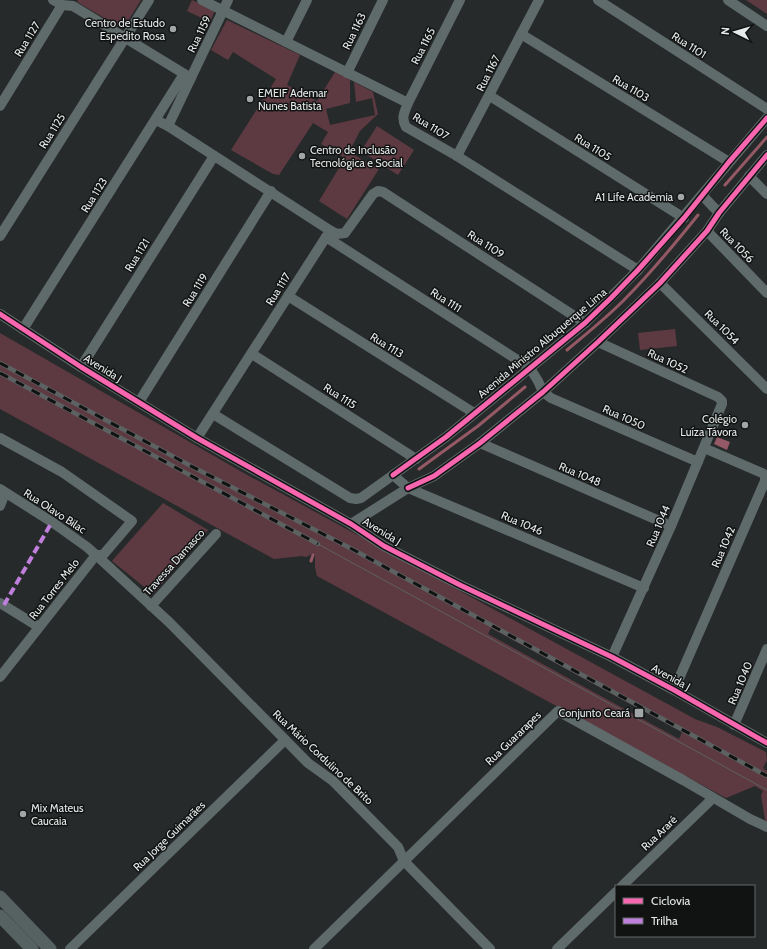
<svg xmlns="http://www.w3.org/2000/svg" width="767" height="949" font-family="Cabin,sans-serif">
	<rect width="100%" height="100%" fill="#272a2a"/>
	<g fill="#5d3a41" fill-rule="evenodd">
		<polygon points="78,0 141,0 123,29 77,2"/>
		<polygon points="192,0 215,10 210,22 187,11"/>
		<polygon points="746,0 767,0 767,14"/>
		<polygon points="227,20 300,55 287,85 317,101 335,72 350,79 350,103 326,109 330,125 375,115 372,98 356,102 354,82 373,92 378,114 360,131 349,152 379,169 347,219 319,201 345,158 321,144 328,132 313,123 279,175 273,174 231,150 276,79 233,52 228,60 211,50"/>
		<polygon points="377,126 414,150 398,175 361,151"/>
		<polygon points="675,329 677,346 640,350 638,333"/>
		<path d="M 0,333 L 242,472 L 695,719 L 717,727 L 766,752 L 767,760 L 763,768 L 767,771 L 767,822 L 765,820 L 761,795 L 763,791 L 755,786 L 726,798 L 317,576 L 315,567 L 315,555 L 312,554 L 306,557 L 302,556 L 274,559 L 0,409 ZM 491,628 L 682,732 L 679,739 L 488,634 Z"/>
		<polygon points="163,503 208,530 153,594 112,561"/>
	</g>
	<polygon fill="#955865" points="717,437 730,442 727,450 714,444"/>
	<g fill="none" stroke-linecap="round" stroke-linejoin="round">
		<g stroke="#955865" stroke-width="3">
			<polyline points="725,185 767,137"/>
			<path d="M 567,350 C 586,334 605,319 623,301 C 650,274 674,245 698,215"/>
			<polyline points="419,469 478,426 525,387"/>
			<polyline points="311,561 313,555"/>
		</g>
		<g stroke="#5f6a6a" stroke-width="10">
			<polyline points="53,0 62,5 73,6 191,78"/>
			<path d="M 202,0 L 408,103 C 404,113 401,118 406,127 L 457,156 L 638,270"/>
			<polyline points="598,0 767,109"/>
			<polyline points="728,0 767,26"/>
			<polyline points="521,34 729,162"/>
			<polyline points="286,42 307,0"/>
			<polyline points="347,73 383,0"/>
			<polyline points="490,96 684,218"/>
			<polyline points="408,103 460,0"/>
			<polyline points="0,106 62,5"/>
			<polyline points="156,120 168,126 331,231"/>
			<polyline points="168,126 228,0"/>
			<polyline points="457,156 539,0"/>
			<polyline points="749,176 767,194"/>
			<polyline points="702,195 719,213"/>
			<polyline points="707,231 767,293"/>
			<polyline points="0,236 149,0"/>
			<polyline points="326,237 530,368 538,381 543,392 551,398 698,462"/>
			<polyline points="660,283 767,389"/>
			<polyline points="288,296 474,413"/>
			<polyline points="0,314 81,367 197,438 351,524 384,546 460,585 612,657 674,690 767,743"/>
			<polyline points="23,329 184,74"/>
			<polyline points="598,342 718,397 722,401 722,404 671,526 612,657"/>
			<polyline points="252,354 416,459"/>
			<polyline points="81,367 214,156"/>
			<polyline points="139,402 271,191"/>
			<polyline points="213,414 350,498 356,499 361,498 446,437 585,323 638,270 767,118"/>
			<polyline points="0,438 62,472 132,521 103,555 96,555 0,677"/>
			<polyline points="197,438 326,237 331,231 337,234 345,233 373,194 378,191 383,192 585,323"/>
			<polyline points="480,443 671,526"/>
			<polyline points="393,475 408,488 644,588"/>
			<polyline points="0,489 52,522 87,547 96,555 169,622 308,763 333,781 398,847 404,861 490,949"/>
			<polyline points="0,506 5,493"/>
			<polyline points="351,524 408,488 434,476 480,443 543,392 598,342 660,283 707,231 719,213 767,155"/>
			<polyline points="0,603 39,627"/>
			<polyline points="151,606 216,534"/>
			<polyline points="674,690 765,481 765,475 762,473 704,448"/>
			<polyline points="734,725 767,649"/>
			<polyline points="622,886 713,798"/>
			<polyline points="70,949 285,740"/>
			<polyline points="314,949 558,711 683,780 750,819 767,827"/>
			<polyline points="557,949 616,892"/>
		</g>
		<g stroke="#566161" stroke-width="13">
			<polyline points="0,897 50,949"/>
			<polyline points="0,916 32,949"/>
		</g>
		<polyline stroke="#5c6161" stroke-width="1" points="318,544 767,790"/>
		<defs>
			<g id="rail">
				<polyline points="0,363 189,465 352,549 767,776"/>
				<polyline points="0,373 318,544"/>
			</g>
		</defs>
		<use href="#rail" stroke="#5c6161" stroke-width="4.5"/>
		<use href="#rail" stroke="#111313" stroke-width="3" stroke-dasharray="9" stroke-linecap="butt"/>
		<polyline stroke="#c07fdc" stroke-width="4" stroke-dasharray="8 4" stroke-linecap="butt" points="4,605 52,522"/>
		<defs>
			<g id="cycleway">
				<polyline points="0,314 81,367 197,438 351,524 384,546 460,585 612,657 674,690 767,743"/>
				<polyline points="393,475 446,437 585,323 611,298 638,270 684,218 729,162 767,118"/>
				<polyline points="408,488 434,476 480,443 543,392 598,342 660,283 707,231 719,213 767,155"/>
			</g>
		</defs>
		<use href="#cycleway" stroke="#111313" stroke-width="8"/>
		<use href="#cycleway" stroke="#f766af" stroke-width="5"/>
	</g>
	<g fill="#a3a6a6" stroke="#111313" stroke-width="1.5">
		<circle cx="173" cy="29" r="4"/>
		<circle cx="250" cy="99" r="4"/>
		<circle cx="302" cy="156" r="4"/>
		<circle cx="681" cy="197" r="4"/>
		<circle cx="745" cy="425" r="4"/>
		<rect x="634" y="708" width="10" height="10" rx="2"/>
		<circle cx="23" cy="814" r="4"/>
	</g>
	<g text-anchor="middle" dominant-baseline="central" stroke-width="3" stroke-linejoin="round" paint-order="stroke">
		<g font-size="11" fill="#e6e9e9" stroke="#111313" text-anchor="end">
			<text x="165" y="23">Centro de Estudo<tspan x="165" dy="13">Espedito Rosa</tspan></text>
			<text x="258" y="93" text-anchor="start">EMEIF Ademar<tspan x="258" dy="13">Nunes Batista</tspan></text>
			<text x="310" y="150" text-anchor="start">Centro de Inclusão<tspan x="310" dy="13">Tecnológica e Social</tspan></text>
			<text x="673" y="197">A1 Life Academia</text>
			<text x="737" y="419">Colégio<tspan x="737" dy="13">Luíza Távora</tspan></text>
			<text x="630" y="713">Conjunto Ceará</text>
			<text x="31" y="808" text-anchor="start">Mix Mateus<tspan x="31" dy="13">Caucaia</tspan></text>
		</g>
		<g font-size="11" fill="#e6e9e9" stroke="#111313">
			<text transform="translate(354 31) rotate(-64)">Rua 1163</text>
			<text transform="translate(199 34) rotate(-64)">Rua 1159</text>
			<text transform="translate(27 39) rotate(-58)">Rua 1127</text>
			<text transform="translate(689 45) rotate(33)">Rua 1101</text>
			<text transform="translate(423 46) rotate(-63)">Rua 1165</text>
			<text transform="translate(488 73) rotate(-63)">Rua 1167</text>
			<text transform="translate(631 88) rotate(31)">Rua 1103</text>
			<text transform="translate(431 126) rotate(32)">Rua 1107</text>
			<text transform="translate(52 131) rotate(-58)">Rua 1125</text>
			<text transform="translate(593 147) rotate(32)">Rua 1105</text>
			<text transform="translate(94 195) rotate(-58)">Rua 1123</text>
			<text transform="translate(486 244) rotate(33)">Rua 1109</text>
			<text transform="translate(737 245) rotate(46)">Rua 1056</text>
			<text transform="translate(137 255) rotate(-58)">Rua 1121</text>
			<text transform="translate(278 289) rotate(-58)">Rua 1117</text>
			<text transform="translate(195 290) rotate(-58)">Rua 1119</text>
			<text transform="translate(446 300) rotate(33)">Rua 1111</text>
			<text transform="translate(722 327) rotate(45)">Rua 1054</text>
			<text transform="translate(542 343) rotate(-40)">Avenida Ministro Albuquerque Lima</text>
			<text transform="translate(387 345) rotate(32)">Rua 1113</text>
			<text transform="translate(668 361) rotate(25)">Rua 1052</text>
			<text transform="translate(103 368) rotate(32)">Avenida J</text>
			<text transform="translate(340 396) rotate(33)">Rua 1115</text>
			<text transform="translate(624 417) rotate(24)">Rua 1050</text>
			<text transform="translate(580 474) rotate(23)">Rua 1048</text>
			<text transform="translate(55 511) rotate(33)">Rua Olavo Bilac</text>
			<text transform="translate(522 523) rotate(23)">Rua 1046</text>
			<text transform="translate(658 526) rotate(-67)">Rua 1044</text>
			<text transform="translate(382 531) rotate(31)">Avenida J</text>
			<text transform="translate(723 547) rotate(-67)">Rua 1042</text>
			<text transform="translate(174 562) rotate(-48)">Travessa Damasco</text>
			<text transform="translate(54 589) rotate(-52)">Rua Torres Melo</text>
			<text transform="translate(671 677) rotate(29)">Avenida J</text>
			<text transform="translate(740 683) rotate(-67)">Rua 1040</text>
			<text transform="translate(513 738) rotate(-44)">Rua Guararapes</text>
			<text transform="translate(323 757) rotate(43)">Rua Mário Cordulino de Brito</text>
			<text transform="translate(659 833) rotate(-44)">Rua Araré</text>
			<text transform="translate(169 836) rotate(-44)">Rua Jorge Guimarães</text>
		</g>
	</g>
	<rect x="615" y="885" width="140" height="52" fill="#111313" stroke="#666969"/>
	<rect x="623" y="898" width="20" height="6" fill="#f766af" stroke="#666969"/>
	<text x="651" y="905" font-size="12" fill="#e6e9e9">Ciclovia</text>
	<rect x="623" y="918" width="20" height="6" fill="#c07fdc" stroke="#666969"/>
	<text x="651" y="925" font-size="12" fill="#e6e9e9">Trilha</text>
	<g transform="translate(735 32) rotate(275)" stroke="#111313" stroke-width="3" paint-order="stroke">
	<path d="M0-3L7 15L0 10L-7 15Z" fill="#e6e9e9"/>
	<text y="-6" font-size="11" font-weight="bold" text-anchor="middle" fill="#e6e9e9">N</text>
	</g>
</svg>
